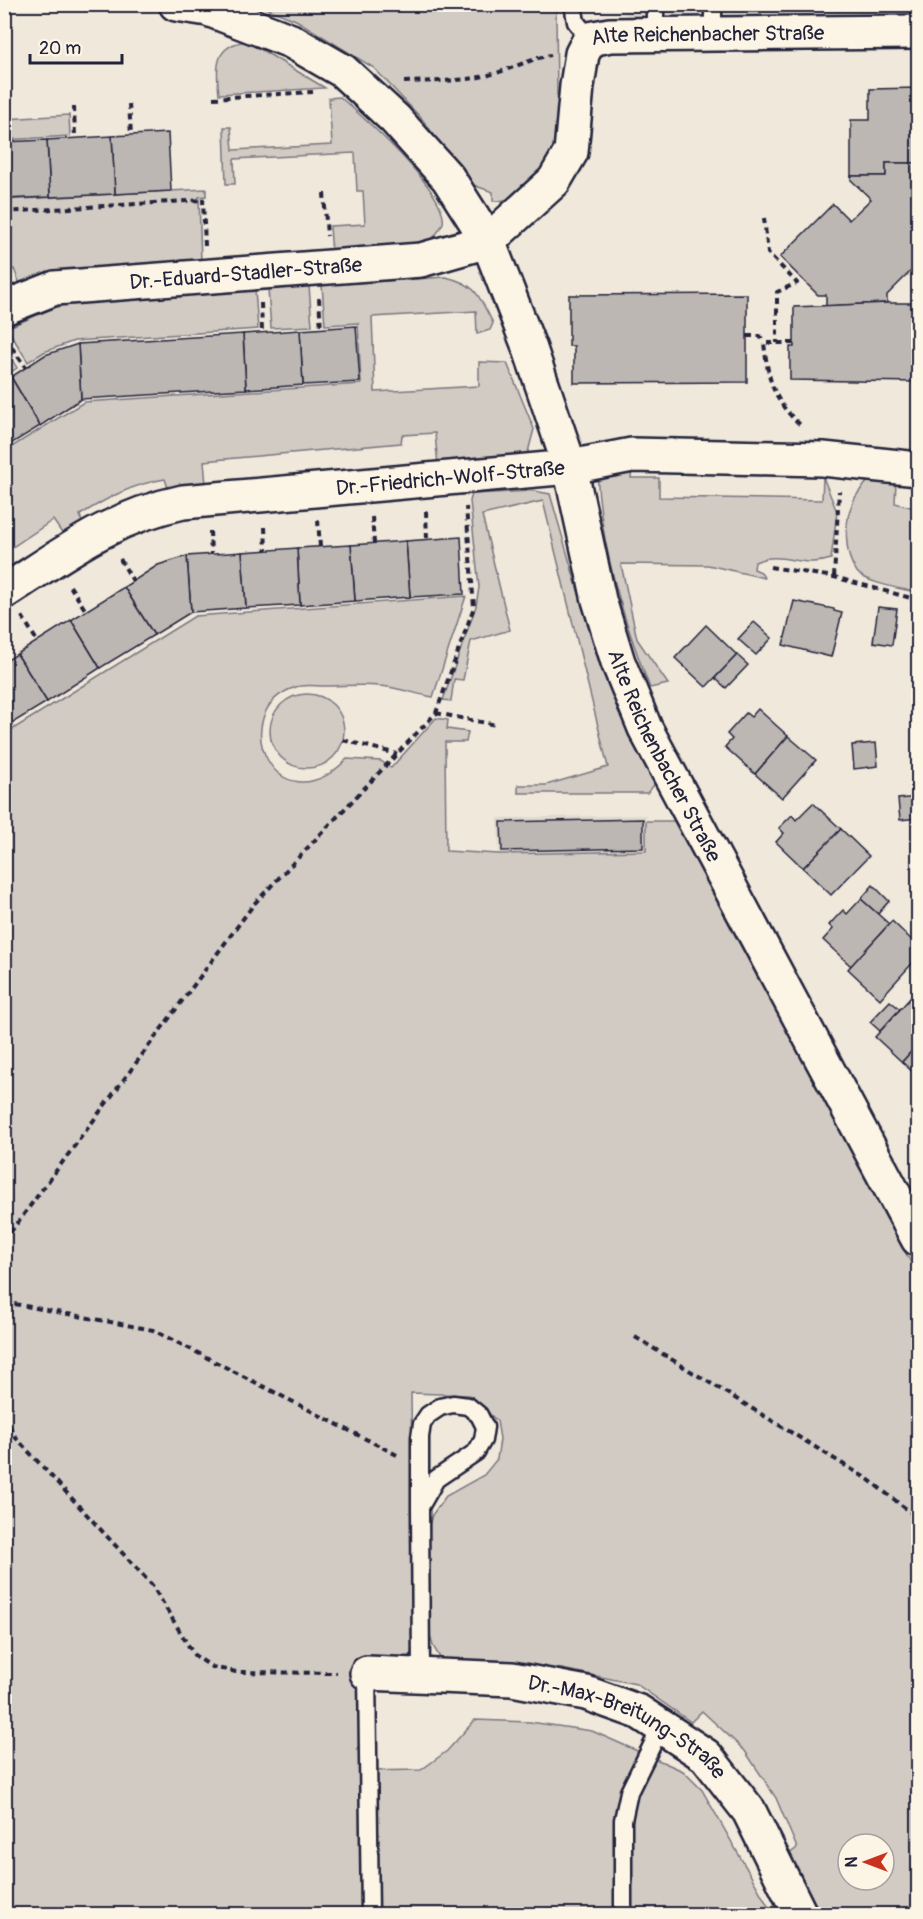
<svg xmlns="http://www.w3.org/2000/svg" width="923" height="1919" font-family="Pangolin,sans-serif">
	<rect width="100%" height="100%" fill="#efe8db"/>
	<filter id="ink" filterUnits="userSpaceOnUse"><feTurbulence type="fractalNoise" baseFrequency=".0167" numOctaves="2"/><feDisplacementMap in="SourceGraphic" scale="12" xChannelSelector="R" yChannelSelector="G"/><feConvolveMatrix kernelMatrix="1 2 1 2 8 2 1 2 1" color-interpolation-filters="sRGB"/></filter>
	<g filter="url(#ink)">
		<g fill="#e0d9cf">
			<polygon points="918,4 918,17 631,20 613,5"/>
			<polygon points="646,815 646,851 499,854 498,818"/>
		</g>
		<g fill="#d1cbc3" stroke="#7a767f" stroke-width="1.5" fill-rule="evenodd">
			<path d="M 258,5 L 562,5 L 556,12 L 557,95 L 561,98 C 560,112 561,128 557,141 C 550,170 524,202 493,201 L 493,192 L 470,184 L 422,119 L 374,68 L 296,20 Z"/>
			<path d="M 247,41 L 325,88 L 219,94 C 216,67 214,45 247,41 Z"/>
			<path d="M 340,97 C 363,117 449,193 443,223 C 441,229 434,237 430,242 L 332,256 L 330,226 L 365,224 L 363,191 L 357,191 L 355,153 L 234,159 L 235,184 L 226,184 L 224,127 L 231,127 L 233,150 L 332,145 L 329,98 Z"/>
			<polygon points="69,115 70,136 5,140 5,119"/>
			<polygon points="206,189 206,196 199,197 201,262 40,277 20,284 14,269 5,273 4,200"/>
			<path d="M 446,277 C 478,285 478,295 493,323 L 490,330 L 477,334 L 476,311 L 372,317 L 375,392 L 479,386 L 479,362 L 507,363 L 534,429 L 528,452 L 513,462 L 438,466 L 435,433 L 402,435 L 401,443 L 204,461 L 206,485 L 168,488 L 165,479 C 133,484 107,498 80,515 L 83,527 L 66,539 L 53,520 L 5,552 L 5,451 L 84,402 L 361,384 L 358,323 L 325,325 L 322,285 Z"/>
			<polygon points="309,286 312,326 271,328 268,289"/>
			<polygon points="255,290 258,329 74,341 44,352 28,362 7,328 58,306 90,300"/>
			<polygon points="5,347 17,368 5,376 4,376"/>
			<path d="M 632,469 L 631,478 L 659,478 L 659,497 L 822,500 L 823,477 L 837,512 L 831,559 C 802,569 782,550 755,562 L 754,569 L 761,572 L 764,578 L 708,565 L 621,564 L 637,639 L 668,684 L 650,688 C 623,619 601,548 597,473 Z"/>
			<path d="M 868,481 L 896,482 L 895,503 L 918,509 L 918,593 C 904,589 865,583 857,572 C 843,554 844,519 854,500 C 857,493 863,487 868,481 Z"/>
			<polygon points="534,491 550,494 599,663 655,784 647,793 518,793 518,785 546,785 608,767 543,501 482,515 510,630 471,641 463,680 454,679 451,701 443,700 476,606 479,587 470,501 472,494"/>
			<path d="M 466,596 L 433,697 C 415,694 397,687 379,686 C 361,684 342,686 324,686 C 316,686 304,684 296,687 C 223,710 275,832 347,759 L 381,761 L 391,768 L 436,718 L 448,720 L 447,729 L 468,732 L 466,742 L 445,742 L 446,851 L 499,854 L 646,851 L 646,821 L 674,821 L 684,836 L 918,1276 L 918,1914 L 847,1914 L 810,1906 L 785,1857 L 797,1848 L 776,1798 L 745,1751 L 702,1711 L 691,1722 L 636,1684 L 562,1669 L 442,1661 L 433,1646 L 426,1620 L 427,1533 L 432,1515 L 446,1496 L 484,1475 L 497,1459 L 500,1439 L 497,1421 L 469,1395 L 411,1393 L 414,1642 L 408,1663 L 363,1666 L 362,1771 L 421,1770 L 447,1751 L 475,1720 L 530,1722 L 592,1731 L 683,1771 L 702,1790 L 772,1913 L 5,1914 L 5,734 L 195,616 ZM 848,1844 L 884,1844 L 884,1880 L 848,1880 Z"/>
			<circle cx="307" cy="731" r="37"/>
		</g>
		<g fill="#bcb7b3" stroke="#22223b" stroke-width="1.5">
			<polygon points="647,4 918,4 918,9 647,11"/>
			<polygon points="918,88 918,163 886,163 886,176 851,176 851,120 870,120 870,89"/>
			<polygon points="168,133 171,191 115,194 112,136"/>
			<polygon points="112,136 115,194 50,197 47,140"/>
			<polygon points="47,140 50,197 4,199 4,142"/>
			<polygon points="886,163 918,163 914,170 918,175 918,264 887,295 887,303 826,306 826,295 818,295 780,257 833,204 849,220 871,199 851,180 851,176 886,176"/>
			<polygon points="747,294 747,382 574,383 574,346 569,346 569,295"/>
			<polygon points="887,303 918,303 918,382 790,380 790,347 794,347 794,307"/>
			<polygon points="356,326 360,382 303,385 300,330"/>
			<polygon points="300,330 303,385 246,389 243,334"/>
			<polygon points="243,334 246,389 81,399 78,344"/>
			<polygon points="78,344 81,399 40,426 11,377 45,355"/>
			<polygon points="11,377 40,426 4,448 4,381"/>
			<polygon points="461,537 464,594 410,597 406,541"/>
			<polygon points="406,541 410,597 355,601 351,545"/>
			<polygon points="351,545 355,601 300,605 297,548"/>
			<polygon points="297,548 300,605 246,608 242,552"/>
			<polygon points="242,552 246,608 191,612 187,556"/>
			<polygon points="187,556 191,612 154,635 124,587 158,565"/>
			<polygon points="124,587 154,635 100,668 71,620"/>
			<polygon points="794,601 834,609 834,611 842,613 831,657 783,645"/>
			<polygon points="878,607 897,609 892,645 873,642"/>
			<polygon points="71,620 100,668 47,702 17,654"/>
			<polygon points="754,622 772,638 756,655 738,639"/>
			<polygon points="706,625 737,655 706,687 675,658"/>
			<polygon points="17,654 47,702 4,728 4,662"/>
			<polygon points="737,655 748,665 726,688 715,678"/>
			<polygon points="758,709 788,736 755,774 725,747 732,739 727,734 746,713 751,717"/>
			<polygon points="788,736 816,760 782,798 755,774"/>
			<polygon points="876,743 878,766 854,769 852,745"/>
			<polygon points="918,797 918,818 900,820 898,799"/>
			<polygon points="813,803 841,829 803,868 776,842 784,833 779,828 792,815 796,820"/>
			<polygon points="643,819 643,848 502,851 501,822"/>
			<polygon points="841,829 869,856 831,895 803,868"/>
			<polygon points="873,885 889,901 878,914 861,899"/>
			<polygon points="861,899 889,924 851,966 823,940 833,929 829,925 843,910 847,914"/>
			<polygon points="892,921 918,946 918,957 880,999 848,969"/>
			<polygon points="911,997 918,1004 918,1044 902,1062 875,1037"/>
			<polygon points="890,1001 900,1009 880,1031 870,1022"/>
			<polygon points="918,1044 918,1077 902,1062"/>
		</g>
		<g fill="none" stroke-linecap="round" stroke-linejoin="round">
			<defs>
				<g id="service">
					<polyline points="573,4 576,22 590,39"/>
					<polyline points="713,4 713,34"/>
					<polyline points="655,34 655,4"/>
					<polyline points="420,1507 436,1479 476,1452 483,1440 485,1427 479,1415 468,1406 453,1404 440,1407 428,1415 422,1424 420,1437 420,1507 421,1674"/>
					<polyline points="367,1673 370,1914"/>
					<polyline points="623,1914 623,1820 629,1792 661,1727"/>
				</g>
				<g id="minor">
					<path id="s1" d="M 176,4 L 208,9 L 291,41 L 343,71 L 395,119 L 448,178 L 488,241 L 530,349 L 570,467 L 599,600 L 618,662 L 645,728 L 918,1239"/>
					<path id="s2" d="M 4,308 L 55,288 L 421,260 L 488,241 L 554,181 L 571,152 L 577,86 L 582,54 L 590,39 L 610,35 L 918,32"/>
					<path id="s3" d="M 4,592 C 65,553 111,517 183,502 L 570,467 L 632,455 L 823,459 L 918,469"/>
					<path id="s4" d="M 367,1673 L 512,1679 L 586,1693 L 639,1712 L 706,1756 L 749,1811 L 800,1914"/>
				</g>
			</defs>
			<use href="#service" stroke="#22223b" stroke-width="21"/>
			<use href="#minor" stroke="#22223b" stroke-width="38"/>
			<g stroke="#22223b" stroke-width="4" stroke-dasharray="6 4.5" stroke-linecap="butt">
				<path d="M 404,82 C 432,81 461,82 489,75 C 510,70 529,59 551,55"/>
				<polyline points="213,98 313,92"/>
				<polyline points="129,104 131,135"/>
				<polyline points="74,107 75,138"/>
				<polyline points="324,193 327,236"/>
				<polyline points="4,212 203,200"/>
				<polyline points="764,218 768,253 797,283 777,292 777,343"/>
				<polyline points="205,246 203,200 206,199"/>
				<polyline points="319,298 321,329"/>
				<polyline points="261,303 262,332"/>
				<polyline points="747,336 760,336 764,343"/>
				<polyline points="6,339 26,368"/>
				<path d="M 794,343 L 764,343 C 768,379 773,402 802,426"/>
				<polyline points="426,511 427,540"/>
				<polyline points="372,517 374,543"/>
				<polyline points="318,520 320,547"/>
				<polyline points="265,527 266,550"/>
				<polyline points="210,531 211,554"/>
				<polyline points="120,559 133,581"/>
				<polyline points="770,567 834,577 918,600"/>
				<polyline points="834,577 839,491"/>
				<polyline points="70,586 86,611"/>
				<polyline points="22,616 37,641"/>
				<polyline points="436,713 496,725"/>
				<polyline points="343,740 397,754"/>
				<polyline points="4,1241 254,904 436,713 474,607 466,507"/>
				<polyline points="4,1302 153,1330 397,1455"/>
				<polyline points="635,1337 869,1480 918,1518"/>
				<polyline points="4,1417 16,1438 152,1585 194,1655 212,1667 236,1672 337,1673"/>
			</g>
			<use href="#service" stroke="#fcf5e5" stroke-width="16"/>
			<use href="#minor" stroke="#fcf5e5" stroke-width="33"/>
		</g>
	</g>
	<g text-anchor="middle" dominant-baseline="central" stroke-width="5" stroke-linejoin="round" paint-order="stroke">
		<g font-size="21" fill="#22223b" stroke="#fcf5e5">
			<text stroke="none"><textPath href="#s2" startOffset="848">Alte Reichenbacher Straße</textPath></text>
			<text stroke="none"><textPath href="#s2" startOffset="246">Dr.-Eduard-Stadler-Straße</textPath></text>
			<text stroke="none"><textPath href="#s3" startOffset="470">Dr.-Friedrich-Wolf-Straße</textPath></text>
			<text stroke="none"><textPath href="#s1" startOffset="952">Alte Reichenbacher Straße</textPath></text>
			<text stroke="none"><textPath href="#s4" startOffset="272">Dr.-Max-Breitung-Straße</textPath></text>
		</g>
	</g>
	<rect width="923" height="1919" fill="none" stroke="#fcf5e5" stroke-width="24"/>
	<rect x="12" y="12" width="899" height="1895" fill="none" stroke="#22223b" stroke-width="2" filter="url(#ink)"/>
	<g transform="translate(866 1862) rotate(270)"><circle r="28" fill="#fcf5e5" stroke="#a5a1a1" stroke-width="1.5"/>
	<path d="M0-4.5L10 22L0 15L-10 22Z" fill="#c8321e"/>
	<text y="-9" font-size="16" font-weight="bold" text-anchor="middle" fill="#22223b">N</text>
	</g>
	<path d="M30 54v9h92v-9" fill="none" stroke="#22223b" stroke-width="3"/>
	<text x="39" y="54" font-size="18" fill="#22223b" stroke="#fcf5e5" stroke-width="4.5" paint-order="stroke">20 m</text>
</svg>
